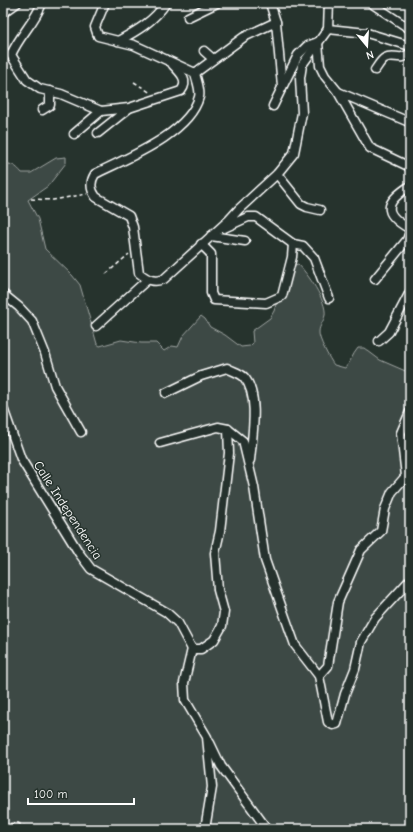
<svg xmlns="http://www.w3.org/2000/svg" width="413" height="832" font-family="'Comic Neue',sans-serif">
	<rect width="100%" height="100%" fill="#26332d"/>
	<filter id="ink" filterUnits="userSpaceOnUse"><feTurbulence type="fractalNoise" baseFrequency=".025" numOctaves="2"/><feDisplacementMap in="SourceGraphic" scale="8" xChannelSelector="R" yChannelSelector="G"/><feConvolveMatrix kernelMatrix="1 2 1 2 8 2 1 2 1" color-interpolation-filters="sRGB"/></filter>
	<g filter="url(#ink)">
		<path fill="#3e4944" stroke="#9ea4a2" d="M 66,157 L 66,163 L 48,186 L 28,200 L 38,219 L 45,249 L 72,275 L 80,285 L 97,344 L 100,346 L 121,340 L 141,343 L 156,343 L 164,351 L 172,346 L 178,347 L 183,336 L 201,316 L 205,319 L 210,327 L 225,335 L 241,347 L 250,346 L 253,343 L 252,331 L 270,318 L 274,311 L 288,267 L 298,264 C 307,273 327,301 325,315 C 324,321 319,326 319,332 C 318,338 330,360 334,365 L 345,368 C 351,362 352,355 358,348 L 364,348 L 380,360 L 410,373 L 410,829 L 3,829 L 3,164 C 12,163 16,166 22,173 L 31,173 L 56,158 Z"/>
		<g fill="none" stroke-linecap="round" stroke-linejoin="round">
			<defs>
				<g id="minor">
					<path d="M 42,3 C 35,22 19,36 11,55 L 27,80 L 40,89 L 61,94 L 101,111"/>
					<path d="M 105,3 L 95,27 L 98,36 L 134,45 L 195,73 C 196,79 201,90 199,97 C 189,134 127,158 95,174 C 90,182 90,189 96,197 L 129,216 L 133,227 L 139,273 C 148,280 154,283 164,279 L 229,220 L 239,209 L 277,174 L 294,153 L 302,113 L 300,78 L 302,65 L 328,29"/>
					<polyline points="270,3 276,22 282,86"/>
					<polyline points="371,3 410,29"/>
					<polyline points="3,13 17,3"/>
					<polyline points="188,17 217,3"/>
					<polyline points="328,29 367,33 410,46"/>
					<polyline points="328,29 329,3"/>
					<path d="M 118,41 C 137,31 154,21 166,3"/>
					<polyline points="318,42 320,66 325,76 338,92 370,148 410,167"/>
					<polyline points="204,51 213,59"/>
					<path d="M 375,70 C 378,66 381,60 385,58 C 394,53 400,62 410,53"/>
					<polyline points="195,73 244,37 276,22"/>
					<polyline points="338,92 409,122"/>
					<polyline points="273,106 298,55 307,46 318,42"/>
					<polyline points="42,110 50,105 50,91"/>
					<polyline points="98,133 128,109"/>
					<path d="M 74,134 L 101,111 L 129,108 L 181,91 C 189,81 181,73 173,65"/>
					<polyline points="277,174 301,204 307,207 320,210"/>
					<path d="M 410,186 C 385,202 381,213 410,229"/>
					<polyline points="224,228 248,217 256,217 293,244 303,246 314,258 329,298"/>
					<polyline points="211,236 245,241"/>
					<polyline points="201,244 211,254 211,293 214,300 266,303 282,296 292,257 293,244"/>
					<polyline points="375,279 407,240 410,232"/>
					<polyline points="3,294 19,307 32,321 45,353 55,386 81,432"/>
					<polyline points="96,326 147,280"/>
					<polyline points="379,341 389,332 410,292"/>
					<path d="M 166,393 L 201,376 L 227,368 C 232,371 240,373 244,377 C 260,395 252,437 250,460"/>
					<polyline points="3,408 21,459 79,553 91,569 166,612 178,623 192,649"/>
					<polyline points="160,443 218,427 228,429 243,441 254,487 265,560 295,645 319,676 328,722 333,725 337,724 345,694 355,669 361,642 375,618 410,580"/>
					<polyline points="192,649 201,649 214,640 222,626 224,612 218,590 215,553 220,531 229,453 228,429"/>
					<polyline points="192,649 184,683 185,700 207,737 212,787 205,829"/>
					<polyline points="319,676 328,666 338,602 361,550 381,531 385,509 392,492 406,476 401,433 410,412"/>
					<polyline points="210,743 221,766 267,829"/>
				</g>
			</defs>
			<use href="#minor" stroke="#fff" stroke-width="11"/>
			<g stroke="#fff" stroke-width="1.5" stroke-dasharray="4 3" stroke-linecap="butt">
				<polyline points="134,82 151,93"/>
				<polyline points="31,199 53,200 87,194"/>
				<polyline points="106,274 129,254"/>
				<polyline points="3,824 18,823 30,829"/>
			</g>
			<use href="#minor" stroke="#26332d" stroke-width="8"/>
		</g>
	</g>
	<g text-anchor="middle" dominant-baseline="central" stroke-width="3" stroke-linejoin="round" paint-order="stroke">
		<g font-size="13" fill="#fff" stroke="#26332d">
			<text transform="translate(68 510) rotate(57)">Calle Independencia</text>
		</g>
	</g>
	<rect width="413" height="832" fill="none" stroke="#26332d" stroke-width="16"/>
	<rect x="8" y="8" width="397" height="816" fill="none" stroke="#fff" stroke-width="1.5" filter="url(#ink)"/>
	<g transform="translate(367 46) rotate(162)" stroke="#26332d" stroke-width="3" paint-order="stroke">
	<path d="M0-3L7 15L0 10L-7 15Z" fill="#ffffff"/>
	<text y="-6" font-size="11" font-weight="bold" text-anchor="middle" fill="#ffffff">N</text>
	</g>
	<path d="M28 798v6h106v-6" fill="none" stroke="#ffffff" stroke-width="2"/>
	<text x="34" y="798" font-size="12" fill="#ffffff" stroke="#26332d" stroke-width="3" paint-order="stroke">100 m</text>
</svg>
